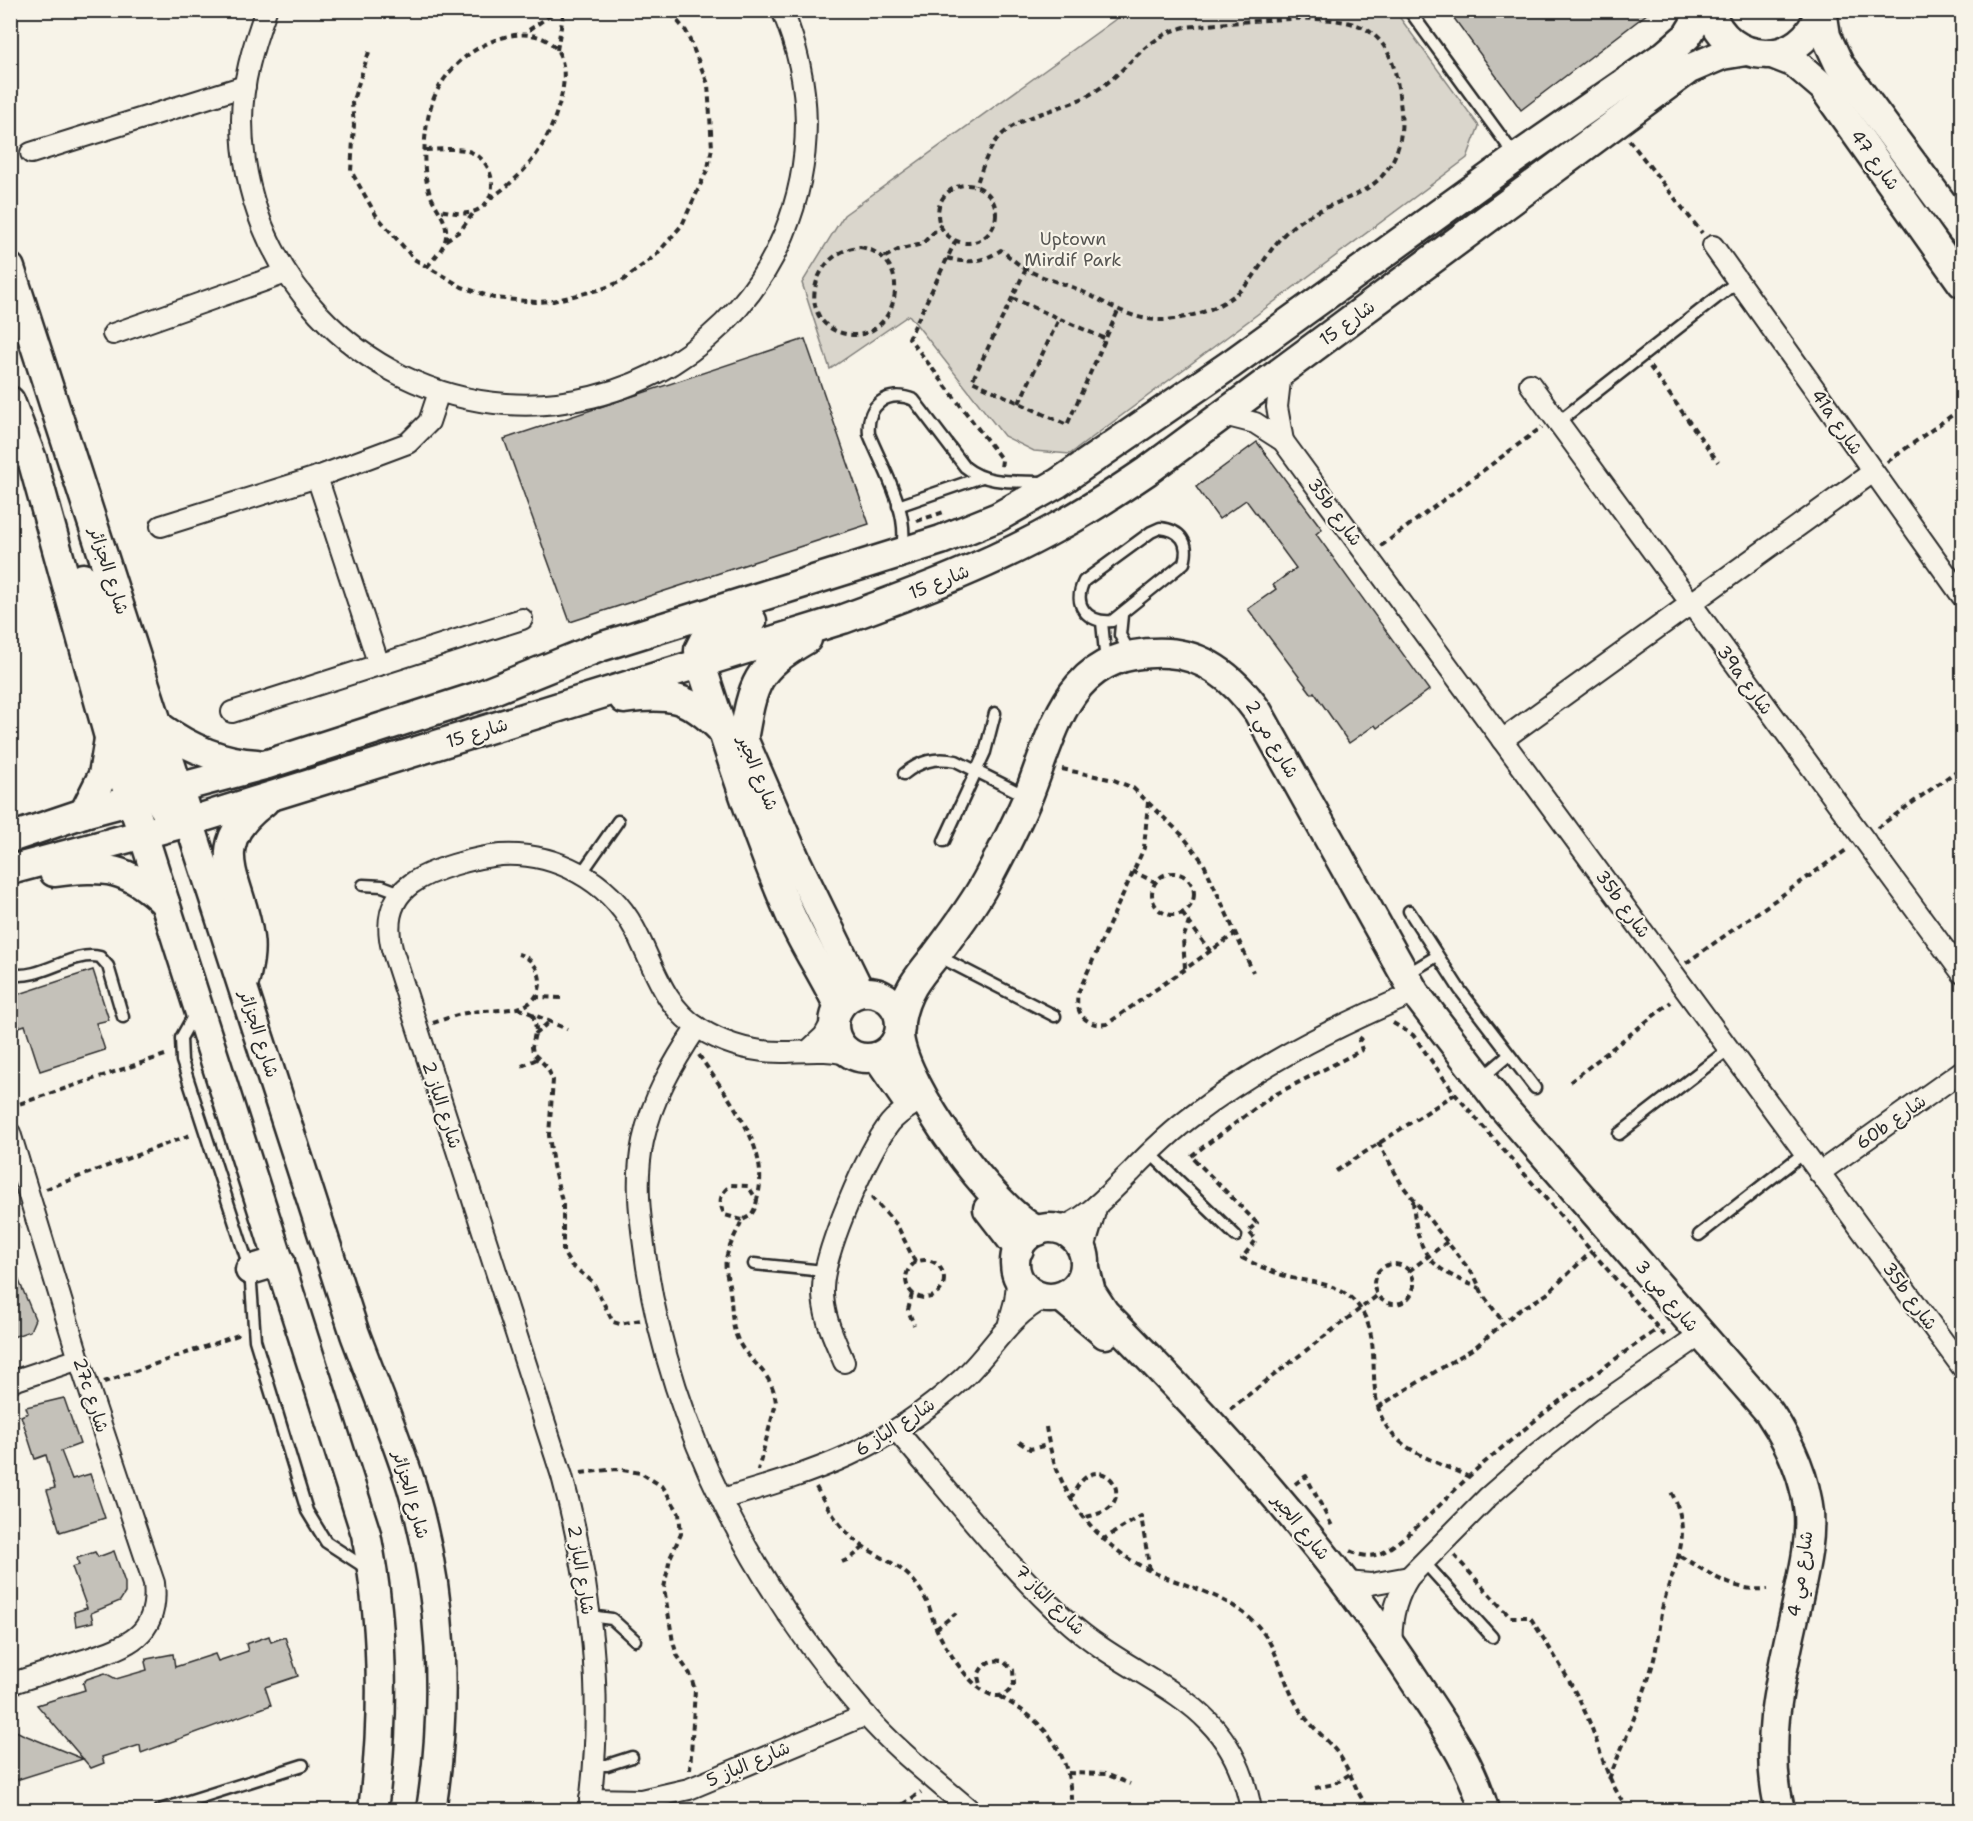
<svg xmlns="http://www.w3.org/2000/svg" width="1973" height="1821" font-family="'Shantell Sans','Playpen Sans Arabic',sans-serif">
	<rect width="100%" height="100%" fill="#f7f3e8"/>
	<filter id="ink" filterUnits="userSpaceOnUse"><feTurbulence type="fractalNoise" baseFrequency=".0167" numOctaves="2"/><feDisplacementMap in="SourceGraphic" scale="12" xChannelSelector="R" yChannelSelector="G"/><feConvolveMatrix kernelMatrix="1 2 1 2 8 2 1 2 1" color-interpolation-filters="sRGB"/></filter>
	<g filter="url(#ink)">
		<polygon fill="#dad6cc" stroke="#82807c" stroke-width="1.5" points="1127,11 1395,11 1479,126 1467,158 1070,454 1034,451 1004,436 909,315 830,369 802,283 844,215"/>
		<g fill="#c4c1b9" stroke="#2b2b2b" stroke-width="1.5">
			<polygon points="1448,10 1652,10 1521,110"/>
			<polygon points="805,339 869,524 570,622 504,439"/>
			<polygon points="1257,442 1322,529 1316,534 1429,690 1377,728 1375,725 1349,743 1314,692 1312,694 1248,609 1276,589 1273,585 1296,568 1246,500 1219,519 1196,487"/>
			<polygon points="93,970 109,1020 96,1023 105,1050 40,1071 25,1025 10,1030 10,997"/>
			<polygon points="10,1259 35,1319 30,1331 10,1338"/>
			<polygon points="64,1398 80,1444 61,1451 72,1479 90,1474 105,1518 60,1532 47,1490 55,1488 46,1455 35,1459 21,1416 28,1413 26,1407"/>
			<polygon points="114,1551 125,1583 125,1593 120,1601 91,1613 93,1622 76,1626 74,1612 87,1608 72,1567 79,1565 77,1558 95,1552 98,1557"/>
			<polygon points="269,1636 271,1642 285,1637 298,1676 265,1687 271,1705 141,1753 140,1745 102,1757 104,1763 91,1768 37,1705 85,1690 83,1683 87,1679 105,1673 116,1679 147,1670 145,1662 147,1659 173,1654 175,1667 215,1654 218,1661 248,1651 246,1644"/>
			<polygon points="10,1728 22,1734 83,1759 10,1782"/>
		</g>
		<g fill="none" stroke-linecap="round" stroke-linejoin="round">
			<defs>
				<g id="lane">
					<polyline points="1409,10 1516,157"/>
					<polyline points="1558,422 1738,281"/>
					<polyline points="10,463 31,459"/>
					<polyline points="898,506 982,477"/>
					<path d="M 1160,528 C 1181,530 1190,543 1184,563 L 1112,621 C 1087,623 1072,605 1084,581 L 1151,532 Z"/>
					<path d="M 901,551 C 912,515 882,467 869,434 C 866,405 887,389 914,400 L 965,467 C 987,485 1016,481 1043,482"/>
					<polyline points="1122,615 1120,635 1131,655"/>
					<polyline points="1102,622 1106,663"/>
					<path d="M 904,774 C 920,761 935,757 956,761 L 1026,796"/>
					<polyline points="944,841 985,752 995,713"/>
					<polyline points="581,874 618,821"/>
					<polyline points="363,885 382,886 401,893"/>
					<polyline points="1409,911 1460,990 1535,1088"/>
					<polyline points="936,955 1055,1016"/>
					<path d="M 10,974 C 41,981 72,950 100,957 L 108,966 L 123,1017"/>
					<polyline points="1407,974 1437,956"/>
					<polyline points="195,1013 181,1038 182,1061 250,1270 255,1340 307,1511 326,1542 369,1570"/>
					<polyline points="1482,1078 1509,1055"/>
					<polyline points="1619,1134 1729,1049"/>
					<polyline points="1150,1153 1236,1236"/>
					<polyline points="1699,1235 1804,1153"/>
					<polyline points="754,1264 824,1271"/>
					<polyline points="1424,1562 1492,1637"/>
					<polyline points="589,1616 612,1619 635,1640"/>
					<polyline points="593,1765 607,1765 632,1757"/>
					<polyline points="160,1810 303,1765"/>
				</g>
				<g id="street">
					<path d="M 266,10 C 253,46 242,82 242,120 C 242,269 358,393 506,404 C 564,408 623,394 672,364 C 722,333 762,288 784,234 C 814,161 813,83 782,10"/>
					<polyline points="31,153 245,86"/>
					<polyline points="1713,246 1962,596"/>
					<polyline points="113,334 286,273"/>
					<polyline points="1281,372 1277,407 1283,441"/>
					<polyline points="1530,384 1962,973"/>
					<polyline points="1224,415 1255,423 1283,441 1962,1367"/>
					<polyline points="317,477 379,665"/>
					<polyline points="161,526 317,477 408,443 429,422 439,392"/>
					<polyline points="232,712 522,619"/>
					<polyline points="1502,740 1873,472"/>
					<path d="M 697,1027 C 673,1063 652,1099 643,1141 C 634,1184 641,1224 647,1267 C 673,1433 754,1586 863,1712 C 894,1748 934,1779 970,1810"/>
					<polyline points="809,1050 824,1036 834,1018"/>
					<path d="M 10,1133 L 79,1359 L 154,1583 C 160,1638 124,1647 81,1661 C 58,1669 34,1676 10,1684"/>
					<polyline points="1819,1173 1962,1071"/>
					<path d="M 1056,1229 C 1087,1220 1108,1194 1131,1172 C 1151,1151 1172,1131 1195,1114 C 1262,1063 1338,1025 1415,993"/>
					<polyline points="1083,1252 1097,1205"/>
					<polyline points="1009,1323 1015,1301 1018,1276"/>
					<path d="M 844,1362 C 834,1338 822,1315 823,1288 C 824,1252 867,1152 890,1123 C 896,1116 903,1111 911,1106"/>
					<polyline points="10,1382 79,1359"/>
					<path d="M 897,1431 C 951,1493 1003,1562 1064,1618 C 1139,1688 1231,1692 1251,1810"/>
					<path d="M 722,1499 C 821,1470 882,1451 961,1380 C 991,1353 1008,1316 1045,1298"/>
					<polyline points="1345,1582 1371,1584 1409,1577"/>
					<path d="M 1392,1645 C 1390,1620 1395,1599 1409,1577 L 1488,1497 L 1535,1456 L 1595,1408 L 1702,1334"/>
					<polyline points="590,1799 641,1800 689,1789 866,1715"/>
					<path d="M 589,1810 C 605,1700 591,1583 562,1476 L 392,949 C 386,924 389,900 411,884 C 431,869 476,857 501,855 C 555,852 608,880 634,928 C 653,963 663,1007 700,1029 C 726,1045 756,1053 787,1052 C 811,1051 831,1049 854,1056"/>
				</g>
				<g id="secondary">
					<path d="M 1710,10 C 1727,68 1804,69 1820,10"/>
					<polyline points="1822,10 1826,36 1839,64 1962,230"/>
					<polyline points="1772,54 1795,63 1823,87 1962,283"/>
					<path d="M 10,268 L 355,1334 C 374,1385 396,1436 412,1488 C 443,1592 448,1704 431,1810"/>
					<path d="M 10,401 L 32,459 L 109,737 L 143,834 L 366,1534 C 384,1626 385,1717 373,1810"/>
					<polyline points="83,578 156,795 166,811"/>
					<path d="M 752,621 L 704,640 L 699,650 L 700,662 C 728,747 754,832 790,914 C 804,946 824,975 839,1007"/>
					<path d="M 624,699 C 671,692 689,697 722,730"/>
					<path d="M 160,727 C 189,748 221,762 257,764"/>
					<polyline points="741,734 797,863 860,992"/>
					<path d="M 743,740 C 753,683 755,669 807,639"/>
					<polyline points="84,813 103,775 109,739"/>
					<polyline points="10,838 84,813 268,764 476,697 600,647 941,540 998,517 1058,483 1231,364 1516,158 1665,55 1687,36 1703,10"/>
					<path d="M 10,870 L 188,822 L 843,619 C 917,592 992,564 1061,525 C 1091,509 1119,490 1147,471 L 1689,69 L 1722,55 L 1746,51"/>
					<path d="M 54,872 C 105,866 127,866 165,903"/>
					<path d="M 245,979 C 248,966 251,952 249,938 C 242,880 202,848 264,802"/>
					<circle cx="867" cy="1025" r="33"/>
					<path d="M 900,1021 C 905,992 918,977 936,955 C 954,931 973,906 987,880 C 1002,852 1017,824 1029,794 C 1057,722 1069,649 1167,653 C 1206,655 1236,681 1258,712 L 1415,993 L 1501,1105 L 1769,1412 C 1790,1443 1805,1475 1809,1513 C 1811,1542 1804,1570 1798,1599 C 1783,1669 1762,1739 1780,1810"/>
					<path d="M 899,1036 C 904,1086 993,1210 1038,1231"/>
					<polyline points="877,1057 908,1102"/>
					<polyline points="988,1209 1019,1249"/>
					<circle cx="1050" cy="1263" r="35"/>
					<path d="M 1085,1269 L 1091,1292 L 1104,1312 C 1218,1427 1327,1546 1416,1683 C 1442,1723 1472,1763 1484,1810"/>
					<polyline points="250,1270 280,1261"/>
					<polyline points="1061,1297 1105,1334"/>
				</g>
			</defs>
			<use href="#lane" stroke="#2b2b2b" stroke-width="15"/>
			<use href="#street" stroke="#2b2b2b" stroke-width="24"/>
			<use href="#secondary" stroke="#2b2b2b" stroke-width="33"/>
			<g stroke="#2b2b2b" stroke-width="4" stroke-dasharray="6 4.5" stroke-linecap="butt">
				<polyline points="529,30 558,10"/>
				<polyline points="557,50 564,10"/>
				<polyline points="369,52 352,103 354,125 351,171 376,215 414,259 462,287 494,298 536,302 553,301 602,289 622,281 656,255 682,225 708,168 712,148 708,84 686,31 668,10"/>
				<polyline points="1629,140 1702,233"/>
				<path d="M 426,150 C 439,150 455,147 468,151 C 498,160 502,208 468,213 C 459,215 448,211 439,210"/>
				<circle cx="967" cy="214" r="29"/>
				<polyline points="446,240 460,231 475,211"/>
				<polyline points="956,240 909,338 1002,460 1001,468"/>
				<path d="M 860,247 C 920,258 895,345 846,334 C 794,324 811,250 860,247 Z"/>
				<polyline points="885,257 898,250 922,244 941,225"/>
				<path d="M 947,258 C 967,264 983,262 1001,250 C 1009,256 1017,264 1026,269 C 1041,278 1060,282 1077,289 C 1110,304 1136,325 1174,319 C 1204,315 1235,301 1253,277 C 1265,260 1275,241 1292,227 C 1318,205 1362,199 1382,176 C 1403,152 1404,125 1399,95 C 1396,69 1390,44 1366,29 C 1333,9 1226,24 1185,27 C 1142,38 1129,71 1094,92 C 1067,109 1030,112 1006,131 C 989,144 983,166 976,186"/>
				<path d="M 427,267 C 433,259 442,251 445,241 C 451,221 434,208 429,191 C 421,165 424,125 433,100 C 463,22 595,0 557,111 C 545,150 522,178 489,199"/>
				<polyline points="1026,269 972,381 1067,425 1118,311"/>
				<polyline points="1012,298 1106,339"/>
				<polyline points="1650,367 1718,462"/>
				<polyline points="1019,403 1059,319"/>
				<polyline points="1887,462 1962,408"/>
				<polyline points="917,521 944,512"/>
				<polyline points="1381,546 1542,427"/>
				<polyline points="1062,769 1114,780 1133,788 1182,835 1203,862 1253,972"/>
				<path d="M 1148,802 L 1144,848 L 1078,993 C 1074,1013 1086,1027 1107,1024 L 1236,933"/>
				<polyline points="1877,828 1962,767"/>
				<polyline points="1132,871 1155,882"/>
				<circle cx="1173" cy="894" r="21"/>
				<polyline points="1182,913 1210,951"/>
				<polyline points="1686,963 1849,848"/>
				<polyline points="1185,968 1183,939 1189,922"/>
				<polyline points="534,997 564,998"/>
				<polyline points="518,1008 567,1029"/>
				<polyline points="533,1014 536,1028 532,1047 533,1053 547,1067 553,1080 549,1135 553,1166 563,1205 563,1252 571,1265 593,1282 613,1322 620,1324 641,1320"/>
				<path d="M 433,1023 C 446,1019 459,1013 473,1012 C 487,1010 512,1011 524,1006 C 549,995 543,961 518,954"/>
				<polyline points="1393,1023 1413,1035 1455,1094 1666,1337"/>
				<polyline points="535,1034 548,1023"/>
				<path d="M 1362,1037 L 1359,1041 L 1362,1050 L 1272,1096 L 1191,1156 L 1257,1223 L 1248,1231 L 1256,1240 L 1242,1258 C 1257,1265 1272,1272 1288,1277 C 1311,1283 1334,1282 1352,1299 C 1391,1336 1357,1395 1393,1435 C 1412,1455 1444,1465 1469,1477"/>
				<path d="M 699,1055 C 725,1095 773,1148 757,1199"/>
				<polyline points="522,1066 537,1059"/>
				<polyline points="1570,1082 1671,1002"/>
				<polyline points="10,1107 168,1054"/>
				<polyline points="1378,1142 1402,1185 1475,1277 1483,1295 1503,1322"/>
				<polyline points="1336,1171 1455,1094"/>
				<polyline points="46,1189 193,1134"/>
				<polyline points="871,1197 897,1225 915,1262"/>
				<path d="M 1413,1201 C 1417,1255 1430,1269 1480,1288"/>
				<path d="M 742,1220 L 725,1215 C 718,1203 719,1194 731,1185 L 748,1186 L 757,1200 C 755,1211 752,1216 742,1220 C 737,1232 729,1245 726,1259 C 724,1270 729,1280 730,1291 C 733,1312 730,1330 743,1349 C 758,1368 773,1376 776,1403 L 758,1470"/>
				<polyline points="10,1230 20,1226"/>
				<circle cx="925" cy="1279" r="19"/>
				<circle cx="1394" cy="1284" r="20"/>
				<polyline points="1409,1271 1447,1242"/>
				<polyline points="912,1294 908,1310 914,1325"/>
				<polyline points="104,1382 241,1334"/>
				<polyline points="1378,1407 1474,1348 1518,1311 1547,1294 1592,1251"/>
				<polyline points="1230,1409 1378,1295"/>
				<path d="M 1046,1427 C 1056,1497 1101,1553 1167,1578 C 1198,1589 1231,1599 1255,1623 C 1280,1649 1281,1678 1298,1707 C 1309,1726 1327,1738 1339,1755 C 1352,1773 1356,1794 1370,1810"/>
				<polyline points="1019,1442 1030,1449 1048,1445"/>
				<polyline points="581,1473 616,1469 641,1473 663,1487 679,1513 681,1534 670,1558 664,1588 673,1642 677,1655 690,1674 695,1690 690,1770"/>
				<polyline points="1295,1484 1306,1476 1332,1526"/>
				<path d="M 816,1487 C 829,1510 842,1532 864,1547 C 880,1557 897,1564 910,1577 C 917,1584 922,1592 926,1600 C 931,1609 932,1620 937,1630 C 946,1650 992,1725 1014,1684 L 1013,1670 L 1003,1661 C 990,1659 982,1664 978,1676 L 981,1689"/>
				<path d="M 1071,1499 C 1092,1446 1133,1487 1109,1508 C 1102,1514 1092,1515 1083,1518"/>
				<polyline points="1102,1540 1141,1516 1150,1571"/>
				<path d="M 1350,1551 C 1362,1557 1373,1558 1385,1551 C 1420,1529 1447,1496 1477,1469 C 1535,1419 1595,1372 1658,1329"/>
				<path d="M 1454,1555 L 1510,1617 L 1530,1617 C 1550,1649 1570,1679 1586,1714 C 1601,1747 1605,1782 1630,1810"/>
				<path d="M 1680,1556 C 1710,1573 1731,1592 1768,1589"/>
				<polyline points="842,1562 851,1558 864,1547"/>
				<polyline points="936,1629 956,1613"/>
				<path d="M 1000,1697 C 1047,1722 1073,1755 1071,1810"/>
				<polyline points="1068,1773 1106,1774 1130,1784"/>
				<path d="M 1609,1779 C 1624,1741 1642,1703 1653,1663 C 1658,1645 1658,1626 1662,1609 C 1673,1564 1696,1536 1670,1490"/>
				<polyline points="1315,1788 1334,1784 1350,1774"/>
				<polyline points="894,1810 921,1792"/>
			</g>
			<use href="#lane" stroke="#f7f3e8" stroke-width="10"/>
			<use href="#street" stroke="#f7f3e8" stroke-width="20"/>
			<use href="#secondary" stroke="#f7f3e8" stroke-width="28"/>
		</g>
	</g>
	<g text-anchor="middle" dominant-baseline="central" stroke-width="4.5" stroke-linejoin="round" paint-order="stroke">
		<g font-size="18" fill="#2b2b2b" stroke="#f7f3e8">
			<text transform="translate(1875 160) rotate(54)">شارع 47</text>
			<text transform="translate(1347 323) rotate(-36)">شارع 15</text>
			<text transform="translate(1837 422) rotate(55)">41a شارع</text>
			<text transform="translate(1335 512) rotate(54)">35b شارع</text>
			<text transform="translate(109 571) rotate(72)">شارع الجزائر</text>
			<text transform="translate(939 582) rotate(-22)">شارع 15</text>
			<text transform="translate(1745 680) rotate(54)">39a شارع</text>
			<text transform="translate(477 733) rotate(-17)">شارع 15</text>
			<text transform="translate(1272 739) rotate(60)">شارع مي 2</text>
			<text transform="translate(758 773) rotate(68)">شارع الجير</text>
			<text transform="translate(1623 904) rotate(54)">35b شارع</text>
			<text transform="translate(259 1034) rotate(72)">شارع الجزائر</text>
			<text transform="translate(442 1105) rotate(72)">شارع الباز 2</text>
			<text transform="translate(1891 1122) rotate(-35)">60b شارع</text>
			<text transform="translate(1667 1296) rotate(50)">شارع مي 3</text>
			<text transform="translate(1910 1296) rotate(54)">35b شارع</text>
			<text transform="translate(91 1395) rotate(72)">27c شارع</text>
			<text transform="translate(895 1427) rotate(-33)">شارع الباز 6</text>
			<text transform="translate(411 1495) rotate(74)">شارع الجزائر</text>
			<text transform="translate(1301 1527) rotate(51)">شارع الجير</text>
			<text transform="translate(581 1570) rotate(81)">شارع الباز 2</text>
			<text transform="translate(1800 1574) rotate(-81)">شارع مي 4</text>
			<text transform="translate(1050 1600) rotate(45)">شارع الباز 7</text>
			<text transform="translate(748 1764) rotate(-23)">شارع الباز 5</text>
		</g>
		<g font-size="18" fill="#575653" stroke="#f7f3e8">
			<text x="1073" y="239">Uptown<tspan x="1073" dy="21">Mirdif Park</tspan></text>
		</g>
	</g>
	<rect width="1973" height="1821" fill="none" stroke="#f7f3e8" stroke-width="36"/>
	<rect x="18" y="18" width="1937" height="1785" fill="none" stroke="#2b2b2b" stroke-width="2" filter="url(#ink)"/>
</svg>
